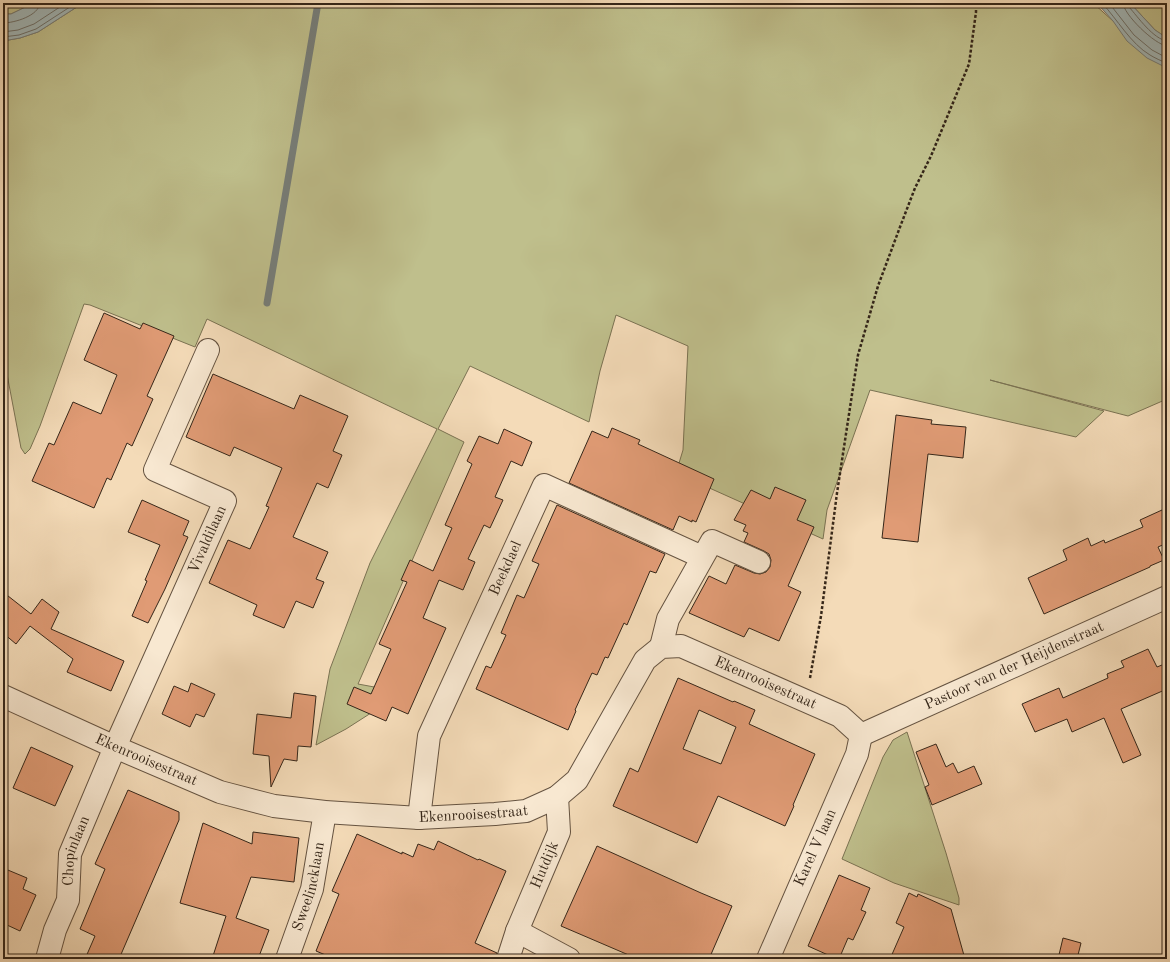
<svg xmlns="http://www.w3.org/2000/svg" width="1170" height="962" font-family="'Old Standard TT',serif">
	<rect width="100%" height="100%" fill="#f4dbb8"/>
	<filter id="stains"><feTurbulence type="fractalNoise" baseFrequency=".005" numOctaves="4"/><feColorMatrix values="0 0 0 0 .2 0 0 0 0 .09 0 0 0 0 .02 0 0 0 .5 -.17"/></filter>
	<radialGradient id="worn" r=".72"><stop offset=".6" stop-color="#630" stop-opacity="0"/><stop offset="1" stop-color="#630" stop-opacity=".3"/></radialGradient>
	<g fill="#bfbf8c" stroke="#7a7252">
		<polygon points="3,3 34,3 11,14 3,14"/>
		<polygon points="83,3 1093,3 1113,21 1167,64 1167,399 1128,416 990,380 1104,411 1076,437 870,390 827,510 823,539 676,473 683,450 688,346 616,315 600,371 589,422 470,366 438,429 464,442 358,684 385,689 371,713 346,729 316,745 330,669 370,563 437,429 207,319 195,347 90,305 84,304 40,426 30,449 25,454 21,448 3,353 3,41 20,38 38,32"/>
		<polygon points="1130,3 1167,3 1167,38 1155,30"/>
		<polygon points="907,732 946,853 959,898 959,905 894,883 842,859 883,757 893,740"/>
	</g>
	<g fill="#a1b8ba" stroke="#767e7a">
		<polygon points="34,3 83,3 38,32 20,38 3,41 3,14 11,14"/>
		<polygon points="1097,3 1130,3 1155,30 1167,38 1167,68 1147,58 1127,41 1113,21"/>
	</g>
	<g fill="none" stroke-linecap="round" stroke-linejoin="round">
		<g stroke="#6b6f6a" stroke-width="1">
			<path d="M 1102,3 C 1117,19 1131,44 1150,55 C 1155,58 1161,61 1167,63"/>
			<polyline points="1109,3 1134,35 1152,50 1167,58"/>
			<path d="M 1123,3 C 1123,14 1155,45 1167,46"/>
			<path d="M 1128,3 L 1129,7 C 1138,17 1153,39 1167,41"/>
			<path d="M 3,23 C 14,23 39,16 40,3"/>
			<polyline points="3,32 18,30 34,24 66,3"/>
			<polyline points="3,37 19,35 36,29 76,3"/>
		</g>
		<polyline stroke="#767e7a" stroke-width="7" points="267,303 318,3"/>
	</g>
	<g fill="#e09b75" stroke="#352619" fill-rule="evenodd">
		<polygon points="104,313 140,329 143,323 174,336 147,396 153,399 132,446 127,443 111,480 107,478 94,508 32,481 49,443 54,445 73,402 101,414 117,375 84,360"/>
		<polygon points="213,374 294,409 300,395 348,416 333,451 342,455 328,488 317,483 293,537 328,552 316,579 324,582 313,608 296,601 284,628 253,615 257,605 209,583 228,540 250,549 269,507 266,506 282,468 234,447 230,456 186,437"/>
		<polygon points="896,415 932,420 931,424 966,427 963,458 928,454 918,542 882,538"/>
		<polygon points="612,428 640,440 638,444 714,479 696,522 692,520 692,522 679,516 673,530 569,483 592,431 608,438"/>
		<polygon points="504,429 532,442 522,466 511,461 495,497 503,500 490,528 484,525 468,559 475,562 463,590 439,580 423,618 446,628 408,714 392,707 386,721 347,704 354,687 371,694 391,649 379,644 407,582 401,580 410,560 433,571 452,528 445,525 472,464 467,461 479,436 498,444"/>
		<polygon points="775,487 806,500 797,520 814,527 788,586 801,592 779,641 749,628 744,637 689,613 709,576 726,584 735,565 754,573 760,574 766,572 770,567 771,560 769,554 764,551 744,542 748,533 743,531 746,525 734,520 751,490 770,499"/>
		<polygon points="142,500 189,521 183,535 188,537 165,589 148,623 132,616 147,581 145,580 160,545 128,532"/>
		<polygon points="557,505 665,554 656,573 650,571 627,625 624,623 608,658 605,657 597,675 592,673 575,710 576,711 568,730 476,689 486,666 491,668 506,635 501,633 517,595 524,598 539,564 532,561"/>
		<polygon points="1162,510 1167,522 1167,543 1158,547 1164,560 1150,566 1150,567 1044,614 1028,578 1067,560 1063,550 1088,538 1091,546 1104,540 1105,543 1143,527 1140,520"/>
		<polygon points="3,592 31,614 42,599 59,612 51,629 124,661 111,691 67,672 73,659 30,626 16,644 3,633"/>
		<polygon points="1148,649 1157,667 1167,663 1167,689 1121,709 1141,755 1123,763 1104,718 1072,732 1067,719 1035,732 1022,704 1059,688 1063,698 1108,678 1107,674 1124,667 1121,661"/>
		<path d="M 678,678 L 733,702 L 734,701 L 755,710 L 749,724 L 815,754 L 793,805 L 794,806 L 785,826 L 718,796 L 697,843 L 613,806 L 630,768 L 638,772 ZM 699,710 L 736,727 L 721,764 L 683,749 Z"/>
		<polygon points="191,683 215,694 204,717 196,714 190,727 162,714 174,686 188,692"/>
		<polygon points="294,693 316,696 311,747 298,746 297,761 284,759 271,787 269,756 253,754 257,714 291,718"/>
		<polygon points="936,744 946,767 953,763 958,773 974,766 982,784 932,805 925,787 929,785 916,752"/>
		<polygon points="31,747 73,766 55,806 13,788"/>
		<polygon points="128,790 179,812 179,820 119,959 85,959 95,936 80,929 105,869 95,864"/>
		<polygon points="203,823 252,844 253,832 299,838 294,882 251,877 236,918 269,930 258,959 212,959 226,916 180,903"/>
		<polygon points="357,834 402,854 402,852 413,857 418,844 434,850 438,841 478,860 479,859 506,871 475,943 497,953 496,959 335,959 316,951 339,894 332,891"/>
		<polygon points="597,846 701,893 732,906 709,959 638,959 561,926"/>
		<polygon points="3,868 27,878 23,889 36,895 20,931 7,925 3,935"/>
		<polygon points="839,875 870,888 861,910 866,912 853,940 848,938 839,959 837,959 808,946"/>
		<polygon points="909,893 917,897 918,894 951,909 965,959 890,959 904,927 896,923"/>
		<polygon points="1063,938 1081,943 1077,959 1058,959"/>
	</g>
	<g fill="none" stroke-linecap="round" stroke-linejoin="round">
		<defs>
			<g id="minor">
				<polyline points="661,647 668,619 712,541 759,562"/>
				<path id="s1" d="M 861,735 L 1167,597"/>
				<path id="s2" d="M 419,818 L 429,736 L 544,485 L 702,557"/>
				<polyline points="517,931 569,959"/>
				<path id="s3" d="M 47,959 L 55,930 L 68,900 L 70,854 L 115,747 L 225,501 L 155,470 L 208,350"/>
				<path id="s4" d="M 287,959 L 312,889 L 325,812"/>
				<path id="s5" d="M 508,959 L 517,931 L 559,832 L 557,797"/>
			</g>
			<g id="tertiary">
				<path id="s6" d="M 3,696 L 115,747 L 220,792 L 274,806 L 325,812 L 419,818 L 495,814 L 526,811 L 557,797 L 577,780 L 645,660 L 661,647 L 681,646 L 840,716 L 861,735 L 857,754 L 768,959"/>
			</g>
		</defs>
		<use href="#minor" stroke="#655341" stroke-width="24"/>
		<use href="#tertiary" stroke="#655341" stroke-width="24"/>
		<polyline stroke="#352619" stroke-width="2.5" stroke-dasharray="3 2" stroke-linecap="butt" points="810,678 821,616 837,493 858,355 878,286 900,227 915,188 931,156 969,64 976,12 976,3"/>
		<use href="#minor" stroke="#f8e8d1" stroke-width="22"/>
		<use href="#tertiary" stroke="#f8e8d1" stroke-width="22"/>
	</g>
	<g text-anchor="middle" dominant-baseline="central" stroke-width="3.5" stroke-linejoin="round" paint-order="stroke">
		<g font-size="15" fill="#352619" stroke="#f8e8d1">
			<text stroke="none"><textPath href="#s3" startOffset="452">Vivaldilaan</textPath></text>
			<text stroke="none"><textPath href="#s2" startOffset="267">Beekdael</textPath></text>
			<text stroke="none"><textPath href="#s1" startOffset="168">Pastoor van der Heijdenstraat</textPath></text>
			<text stroke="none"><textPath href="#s6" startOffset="877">Ekenrooisestraat</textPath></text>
			<text stroke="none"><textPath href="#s6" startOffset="157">Ekenrooisestraat</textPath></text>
			<text stroke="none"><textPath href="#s6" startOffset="493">Ekenrooisestraat</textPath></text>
			<text transform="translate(816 848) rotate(-66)">Karel V laan</text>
			<text stroke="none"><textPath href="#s3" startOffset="113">Chopinlaan</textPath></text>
			<text stroke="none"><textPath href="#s5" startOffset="101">Hutdijk</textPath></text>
			<text stroke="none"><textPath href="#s4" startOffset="76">Sweelincklaan</textPath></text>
		</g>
	</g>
	<rect width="1170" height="962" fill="none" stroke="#f4dbb8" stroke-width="16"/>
	<rect x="4" y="4" width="1162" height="954" fill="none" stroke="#352619" stroke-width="2"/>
	<rect x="8" y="8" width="1154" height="946" fill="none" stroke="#352619"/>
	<rect width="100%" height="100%" filter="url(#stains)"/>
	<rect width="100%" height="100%" fill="url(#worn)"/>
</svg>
